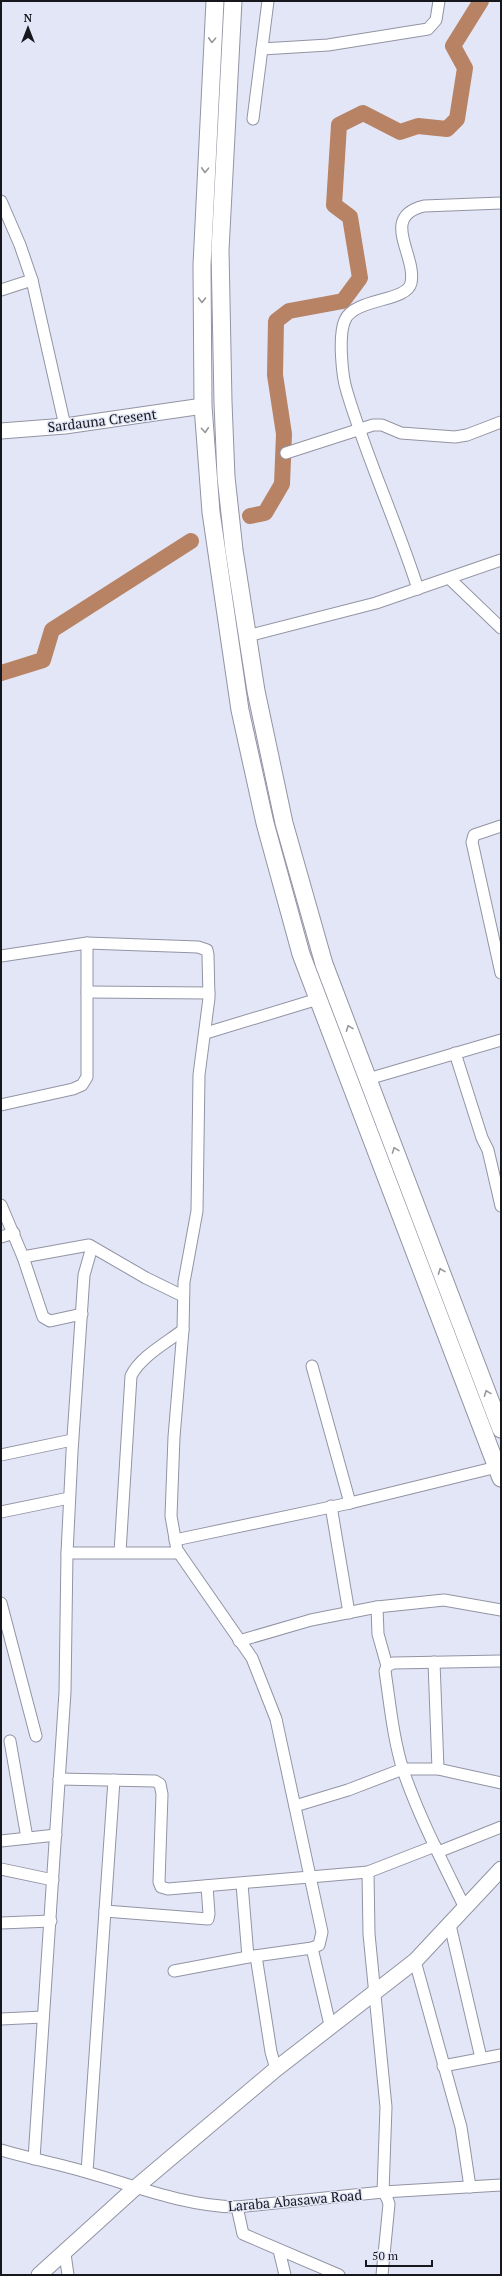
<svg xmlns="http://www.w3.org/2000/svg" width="502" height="2276" font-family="'PT Serif',serif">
	<rect width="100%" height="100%" fill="#e3e6f6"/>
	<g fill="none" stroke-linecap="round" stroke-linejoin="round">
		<g stroke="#b78364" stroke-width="16">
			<polyline points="250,516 265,513 282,484 284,434 275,375 276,321 289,311 343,301 360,278 350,217 334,205 339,125 363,113 400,132 418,126 447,129 457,119 465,68 453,46 481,1"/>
			<polyline points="1,673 43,660 52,630 191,541"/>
		</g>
		<defs>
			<g id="street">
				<polyline points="262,49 328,45 428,29 436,20 439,1"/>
				<polyline points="253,119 268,1"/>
				<polyline points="1,201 20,245 32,280 65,426"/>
				<polyline points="1,290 32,280"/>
				<polyline points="286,453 373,425 382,425 401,433 455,437 467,435 501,422"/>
				<polyline points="450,579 501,628"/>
				<path d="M 418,589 C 397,523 367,459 347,392 C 342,377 338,335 345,320 C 354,298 407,302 411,283 C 417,255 379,217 424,206 L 501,203"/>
				<polyline points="247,636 376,603 501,560"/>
				<polyline points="501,826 474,835 472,842 501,973"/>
				<polyline points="1,956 87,943 198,947 207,950 208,955 209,998 199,1075 197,1211 184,1282 183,1330 174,1437 171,1516 177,1550 252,1658 276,1719 322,1932 319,1945 312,1948 248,1957 174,1971"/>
				<polyline points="87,992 209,993"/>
				<polyline points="206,1033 318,999"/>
				<polyline points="455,1053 482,1138 488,1150 501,1206"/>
				<polyline points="368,1079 501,1040"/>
				<polyline points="1,1105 73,1089 82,1085 87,1077 87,943"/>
				<polyline points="1,1205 23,1257 43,1317 50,1321 82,1314"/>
				<polyline points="1,1237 14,1233"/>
				<polyline points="23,1257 89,1245 146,1278 183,1296"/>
				<polyline points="312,1366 350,1503"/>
				<polyline points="1,1455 72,1440"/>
				<polyline points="331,1506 349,1613"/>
				<polyline points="1,1512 69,1498"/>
				<polyline points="175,1540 350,1503 497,1467"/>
				<path d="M 120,1552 L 131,1376 C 140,1357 166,1343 183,1330"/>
				<polyline points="67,1553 179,1553"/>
				<polyline points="1,1603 36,1736"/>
				<polyline points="377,1607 378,1634 387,1666"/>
				<polyline points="239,1641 311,1620 377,1607 444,1600 501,1610"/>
				<polyline points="434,1662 438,1769"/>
				<polyline points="10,1741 27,1838"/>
				<polyline points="59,1779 155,1781 160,1784 162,1794 159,1882 161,1887 168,1889 368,1872 435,1846"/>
				<polyline points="295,1806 348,1790 403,1769 438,1769 501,1783"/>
				<polyline points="1,1841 56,1835"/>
				<polyline points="438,1852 501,1827"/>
				<polyline points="1,1869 53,1880"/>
				<polyline points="368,1872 369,1934 386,2107 383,2192 387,2198 389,2204 382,2275"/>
				<polyline points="242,1884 248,1957"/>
				<path d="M 465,1908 C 443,1863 419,1817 403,1770 C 393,1738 390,1704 385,1671 L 387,1666 L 393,1663 L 501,1661"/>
				<polyline points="105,1911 208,1919 209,1914 207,1886"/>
				<polyline points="1,1923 51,1921"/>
				<polyline points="450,1925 481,2058"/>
				<polyline points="312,1948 330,2025"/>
				<polyline points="256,1956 271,2052 276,2069"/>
				<polyline points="415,1961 461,2127 470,2187"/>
				<polyline points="1,2019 43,2017"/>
				<polyline points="443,2066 501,2055"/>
				<path d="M 1,2150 C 29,2158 58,2164 86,2172 C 136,2186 184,2206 237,2207 L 383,2192 L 501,2185"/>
				<polyline points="34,2159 65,1692 67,1553 72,1452 84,1275 92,1247"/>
				<polyline points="87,2172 114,1780"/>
				<polyline points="237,2207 243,2234 339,2275"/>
				<polyline points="279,2250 285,2275"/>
				<polyline points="65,2254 68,2275"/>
			</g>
			<g id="secondary">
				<polyline points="1,431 65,426 203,406"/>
				<polyline points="39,2275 135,2188 276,2069 415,1961 501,1869"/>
			</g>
			<g id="primary">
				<polyline points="215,1 202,265 203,406 211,512 240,710 265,823 301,954 501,1478"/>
				<polyline points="233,1 220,250 223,402 226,477 234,550 256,691 284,823 324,964 501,1429"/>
			</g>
		</defs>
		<use href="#street" stroke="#9294a4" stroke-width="13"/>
		<use href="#secondary" stroke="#9294a4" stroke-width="17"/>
		<use href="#primary" stroke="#9294a4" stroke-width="19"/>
		<use href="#street" stroke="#fff" stroke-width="11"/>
		<use href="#secondary" stroke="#fff" stroke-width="15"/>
		<use href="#primary" stroke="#fff" stroke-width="17"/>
	</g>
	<defs><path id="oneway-chevron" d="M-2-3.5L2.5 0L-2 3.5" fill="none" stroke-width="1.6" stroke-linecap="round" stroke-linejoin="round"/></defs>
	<g stroke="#97979a">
		<use href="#oneway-chevron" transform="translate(212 40) rotate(93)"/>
		<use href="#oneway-chevron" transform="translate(205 170) rotate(93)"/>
		<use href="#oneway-chevron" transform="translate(202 300) rotate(90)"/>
		<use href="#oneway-chevron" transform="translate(205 430) rotate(86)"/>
		<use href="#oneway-chevron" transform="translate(349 1028) rotate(-111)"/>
		<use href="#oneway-chevron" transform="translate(395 1150) rotate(-111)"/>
		<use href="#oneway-chevron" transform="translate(441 1271) rotate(-111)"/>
		<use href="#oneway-chevron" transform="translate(487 1393) rotate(-111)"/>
	</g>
	<g text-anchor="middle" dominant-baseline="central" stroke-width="3" stroke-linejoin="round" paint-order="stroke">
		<g font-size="14" fill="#17181e" stroke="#e3e6f6">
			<text transform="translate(102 420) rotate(-7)">Sardauna Cresent</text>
			<text transform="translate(295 2200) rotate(-5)">Laraba Abasawa Road</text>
		</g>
	</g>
	<rect width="502" height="2276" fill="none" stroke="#17181e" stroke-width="4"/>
	<g transform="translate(28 28)" stroke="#e3e6f6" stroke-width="3" paint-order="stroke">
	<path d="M0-3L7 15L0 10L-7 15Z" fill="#17181e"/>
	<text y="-6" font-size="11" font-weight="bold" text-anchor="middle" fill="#17181e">N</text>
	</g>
	<path d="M366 2260v6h66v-6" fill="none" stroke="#17181e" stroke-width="2"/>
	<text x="372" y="2260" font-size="12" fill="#17181e" stroke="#e3e6f6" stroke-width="3" paint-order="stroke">50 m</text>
</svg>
